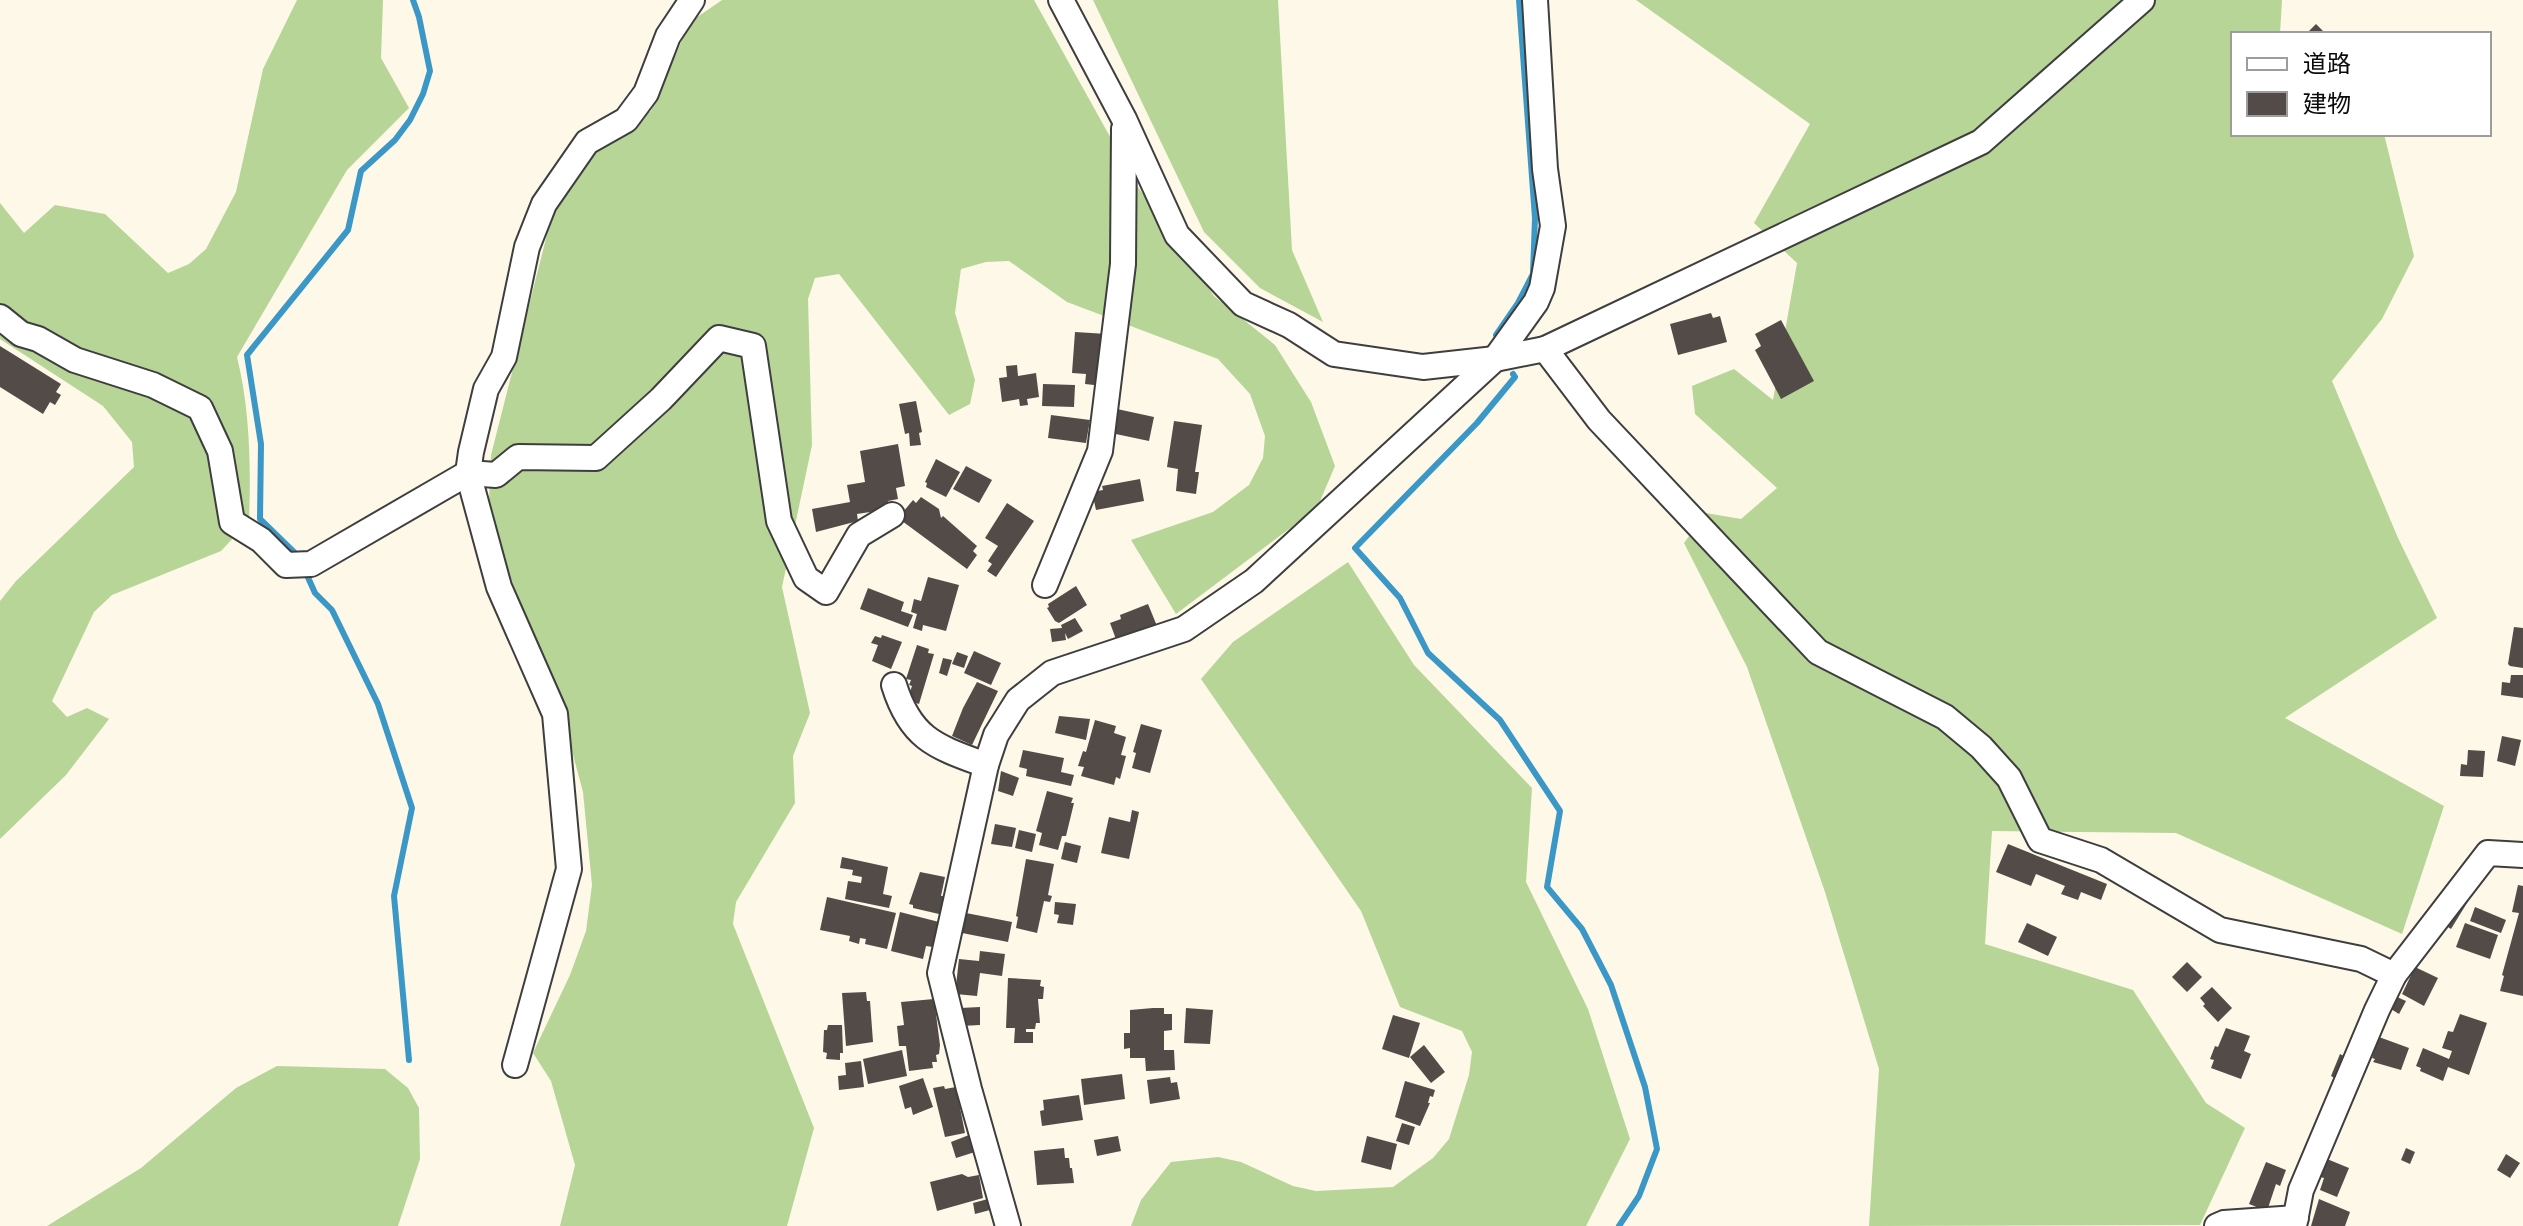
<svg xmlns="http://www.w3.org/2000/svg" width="2523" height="1226" font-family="Georgia,'Noto Sans JP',serif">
	<rect width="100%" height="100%" fill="#fef8e9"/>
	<g fill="#b7d596">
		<path d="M 297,0 L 383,0 L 381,58 L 409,108 L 347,170 L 237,357 C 250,409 251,467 249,521 L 221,551 L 112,595 L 94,612 L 52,701 L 67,717 L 87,708 L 109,719 L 66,775 L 0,839 L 0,601 L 16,581 L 134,467 L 132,442 L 103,406 L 0,339 L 0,203 L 24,233 L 55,205 L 105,214 L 168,273 L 189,264 L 206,249 L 236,192 L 263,69 Z"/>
		<polygon points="722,0 1034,0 1138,187 1214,296 1275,345 1311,402 1335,466 1317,508 1176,614 1131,540 1213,512 1249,485 1263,458 1265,436 1250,394 1218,359 1067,302 1009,261 986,262 961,269 955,313 975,380 970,404 949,415 839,274 815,278 808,299 812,445 782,587 810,713 793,756 795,803 736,902 733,924 814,1128 787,1226 560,1226 575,1165 551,1081 533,1053 570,975 586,931 592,885 583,792 556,692 505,564 489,501 491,455 554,207 594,149 651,111 690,22"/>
		<polygon points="1093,0 1278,0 1292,250 1323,322 1260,288 1204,232"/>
		<polygon points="1636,0 2282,0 2280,34 2233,34 2233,134 2384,134 2414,256 2382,319 2332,381 2398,538 2437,618 2285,718 2444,806 2402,934 2176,833 1992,831 1985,944 2133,990 2206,1103 2245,1128 2200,1225 1869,1226 1879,1069 1825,892 1747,667 1684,543 1706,513 1741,519 1777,488 1695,414 1692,386 1734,369 1773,400 1797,263 1754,223 1810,124"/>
		<polygon points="1348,562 1414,665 1532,788 1526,882 1588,1009 1630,1139 1586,1226 1131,1226 1141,1200 1171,1162 1218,1157 1241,1162 1293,1186 1316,1191 1393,1187 1433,1158 1449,1139 1469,1075 1472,1052 1462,1031 1400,1007 1361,911 1201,679 1233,642"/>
		<polygon points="277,1066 385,1069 408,1088 419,1108 420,1159 398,1226 47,1226 141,1168 236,1088"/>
	</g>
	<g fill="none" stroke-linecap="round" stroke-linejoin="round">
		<g stroke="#3b98c6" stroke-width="6">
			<polyline points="1498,339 1496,335 1518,303 1533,274 1535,218 1519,0"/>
			<polyline points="1513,374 1515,377 1477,423 1355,548 1400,598 1428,653 1500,720 1560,811 1547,887 1582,929 1611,985 1645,1087 1657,1149 1639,1196 1619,1226"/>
			<polyline points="298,556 260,519 261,444 247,355 348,230 361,171 395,140 410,120 423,94 430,71 419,17 413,0"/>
			<polyline points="306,573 315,593 332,610 378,704 412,808 394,896 409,1060"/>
		</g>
	</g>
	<g fill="#534b48">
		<polygon points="2316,24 2326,34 2306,34"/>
		<polygon points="1711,313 1713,318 1720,316 1727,342 1678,355 1670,324"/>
		<polygon points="1781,320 1814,381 1781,399 1755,350 1761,346 1755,334"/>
		<polygon points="1075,332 1107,334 1103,386 1085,384 1086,374 1072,373"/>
		<polygon points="0,346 61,384 56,392 61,395 55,405 50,402 43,414 0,387"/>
		<polygon points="1017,365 1018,376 1036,373 1039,397 1027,399 1028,405 1020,406 1019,399 1002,402 999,378 1007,377 1006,366"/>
		<polygon points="1043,384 1075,385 1074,407 1042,406"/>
		<polygon points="916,401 922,432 919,433 921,445 910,446 909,433 905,434 899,404"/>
		<polygon points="1117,409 1154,417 1149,441 1111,433"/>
		<polygon points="1051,415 1090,420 1086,443 1048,438"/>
		<polygon points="1174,421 1202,425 1195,472 1199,472 1196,494 1176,491 1178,469 1167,467"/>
		<polygon points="898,444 905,486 896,488 898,499 888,501 890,509 857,514 858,521 816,532 812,509 850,502 847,485 865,482 860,451"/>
		<polygon points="936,459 960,472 946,497 926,487 927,483 925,482"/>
		<polygon points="966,466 992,480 979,503 953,489"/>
		<polygon points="1140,479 1144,501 1096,510 1092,492 1103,490 1102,486"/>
		<polygon points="921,497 939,509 941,518 943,516 977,546 973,551 977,555 967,569 898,518 913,500 916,503"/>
		<polygon points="1007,503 1034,521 996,577 987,571 992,564 988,561 998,546 985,538"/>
		<polygon points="928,577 959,585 946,631 923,625 922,631 913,628 917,614 911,612 914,599 921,601"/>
		<polygon points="1076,586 1087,605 1059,623 1055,621 1047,608 1049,607 1048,604"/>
		<polygon points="868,588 904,602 901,611 913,615 908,627 860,609"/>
		<polygon points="1148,604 1157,626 1117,642 1110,623 1121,619 1120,615"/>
		<polygon points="1075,618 1083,631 1068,639 1065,633 1066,640 1052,642 1050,629 1062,628 1061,625"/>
		<polygon points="2514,627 2523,628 2523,668 2510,666 2508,664"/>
		<polygon points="882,635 902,642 891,669 872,661 878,645 871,643 875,636 881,638"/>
		<polygon points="917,645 929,649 928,653 934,654 919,704 907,700 912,686 909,685 911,680 906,679"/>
		<polygon points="974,651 1001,663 991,685 964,673"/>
		<polygon points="957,652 968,656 964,668 952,664"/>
		<polygon points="943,658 952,660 947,676 939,673"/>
		<polygon points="2511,675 2523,675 2523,698 2501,695 2502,682 2510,683"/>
		<polygon points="977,682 998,691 972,745 952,736 963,708"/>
		<polygon points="1059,716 1090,719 1086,740 1055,733"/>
		<polygon points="1095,720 1116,726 1114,733 1126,737 1121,755 1126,756 1120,779 1116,777 1114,785 1081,776 1084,767 1078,766 1083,751 1086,752"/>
		<polygon points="1141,724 1162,730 1150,773 1132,768 1136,753 1133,752"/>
		<polygon points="2502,736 2521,740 2515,766 2497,761"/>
		<polygon points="1023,750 1064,758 1061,772 1074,775 1071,786 1026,776 1027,769 1019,767"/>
		<polygon points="2468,750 2485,751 2483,777 2460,776 2461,764 2467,765"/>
		<polygon points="1001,771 1019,778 1013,796 998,791"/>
		<polygon points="1047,791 1073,798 1071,803 1074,803 1066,836 1062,836 1058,850 1039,845 1042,833 1036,831"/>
		<polygon points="1132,810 1139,812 1129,859 1101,853 1109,817 1130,822"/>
		<polygon points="995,824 1016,828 1012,847 991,844"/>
		<polygon points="1019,830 1036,834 1032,852 1015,848"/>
		<polygon points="1065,842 1081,846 1077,863 1061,859"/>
		<polygon points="2008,844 2107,884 2101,900 2081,892 2078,900 2061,894 2065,886 2036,874 2031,886 1996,872"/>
		<polygon points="842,857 888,867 883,894 892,896 889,908 845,899 848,881 861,883 862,877 852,875 853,870 840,868"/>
		<polygon points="1026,859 1054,864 1048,895 1052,896 1050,902 1044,901 1037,933 1016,928 1018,917 1016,916"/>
		<polygon points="920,872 945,877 941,896 945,896 939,914 913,908 913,905 909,904"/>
		<polygon points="2518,885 2523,886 2523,996 2500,991 2504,976 2502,975 2519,913 2512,912"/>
		<polygon points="2465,895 2470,898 2451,929 2445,925"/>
		<polygon points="827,897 896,913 887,949 865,944 866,939 860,938 859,944 849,941 850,936 820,930"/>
		<polygon points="1055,902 1076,904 1073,925 1057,923 1059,915 1054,914"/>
		<polygon points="2475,907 2506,920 2501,933 2470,921"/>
		<polygon points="900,912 939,922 933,947 926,946 923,959 891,951"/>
		<polygon points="966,913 1012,922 1008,942 962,933"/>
		<polygon points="2027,923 2057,937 2048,956 2018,942"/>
		<polygon points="2465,923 2498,935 2490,959 2456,947"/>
		<polygon points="980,951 1005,954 1002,976 980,973 977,996 955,994 959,959 979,961"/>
		<polygon points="2187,962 2202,977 2187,992 2172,977"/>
		<polygon points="2415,967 2438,978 2424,1006 2402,994"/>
		<polygon points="1008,978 1041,980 1040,986 1044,987 1043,999 1038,999 1040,1023 1036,1023 1035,1029 1026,1029 1026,1032 1033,1032 1033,1043 1014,1043 1015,1028 1006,1028"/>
		<polygon points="2212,987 2232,1008 2218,1022 2203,1006 2205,1004 2200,998"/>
		<polygon points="866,992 867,1001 870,1001 873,1042 846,1046 842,993"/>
		<polygon points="2397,997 2406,1001 2399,1014 2391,1009"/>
		<polygon points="934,999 940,1045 939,1054 936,1055 937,1062 932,1062 933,1068 909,1071 906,1046 899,1046 897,1026 904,1025 901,1002"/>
		<polygon points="980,1007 980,1025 961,1026 960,1008"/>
		<polygon points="1153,1008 1164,1008 1164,1014 1172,1014 1172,1030 1164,1031 1164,1050 1174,1050 1175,1070 1146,1071 1145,1058 1130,1058 1130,1048 1124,1049 1124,1033 1130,1033 1130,1010"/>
		<polygon points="1186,1008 1213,1010 1210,1044 1184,1043"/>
		<polygon points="2460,1014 2487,1023 2469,1075 2448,1067 2443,1081 2420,1071 2421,1068 2416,1066 2423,1048 2449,1059 2452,1051 2442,1048 2448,1031 2453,1032"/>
		<polygon points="1393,1015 1420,1023 1409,1058 1382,1049"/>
		<polygon points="828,1025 842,1025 843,1053 840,1053 840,1060 826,1059 827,1053 823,1052 824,1030 827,1030"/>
		<polygon points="2226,1028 2250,1036 2244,1051 2251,1054 2241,1079 2211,1068 2214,1060 2210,1059 2215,1046 2218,1047"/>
		<polygon points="2379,1037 2409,1048 2401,1070 2373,1062 2375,1059 2372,1058"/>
		<polygon points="1424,1045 1445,1072 1431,1083 1410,1057"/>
		<polygon points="902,1050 907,1076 868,1084 863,1059"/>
		<polygon points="2340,1054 2346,1057 2336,1079 2331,1076"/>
		<polygon points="861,1061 864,1087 839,1090 838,1076 846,1075 845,1063"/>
		<polygon points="1122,1074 1125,1099 1084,1105 1081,1079"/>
		<polygon points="1170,1077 1171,1083 1177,1082 1180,1099 1150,1104 1147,1080"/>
		<polygon points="923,1078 933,1107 913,1115 911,1107 905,1109 899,1086"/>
		<polygon points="1405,1081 1435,1090 1433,1097 1430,1096 1428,1103 1430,1103 1420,1126 1395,1117"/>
		<polygon points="944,1086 945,1089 956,1087 965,1133 945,1137 933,1088"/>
		<polygon points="1079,1095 1083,1120 1042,1126 1040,1111 1044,1110 1043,1100"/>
		<polygon points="1402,1123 1415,1127 1409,1145 1396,1141"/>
		<polygon points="969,1135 975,1152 956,1158 951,1142"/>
		<polygon points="1118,1136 1121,1151 1097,1156 1094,1140"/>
		<polygon points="1367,1136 1397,1144 1391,1170 1361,1162"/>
		<polygon points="1064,1148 1065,1158 1069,1158 1070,1168 1072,1168 1074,1183 1037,1185 1034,1151"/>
		<polygon points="2406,1148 2415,1152 2410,1164 2401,1160"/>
		<polygon points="2506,1154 2520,1163 2510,1178 2497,1170"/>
		<polygon points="2327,1159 2349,1168 2337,1197 2320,1190 2324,1178 2320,1177"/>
		<polygon points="2266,1162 2286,1170 2280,1186 2276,1184 2267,1211 2249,1204"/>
		<polygon points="962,1174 968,1177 979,1175 983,1198 937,1211 930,1182"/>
		<polygon points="988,1199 990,1210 975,1214 973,1203"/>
		<polygon points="2319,1199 2350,1212 2345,1226 2311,1226"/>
	</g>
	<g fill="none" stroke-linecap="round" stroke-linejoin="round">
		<defs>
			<g id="minor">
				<polyline points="1061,0 1124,119 1177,235 1243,304 1289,325 1334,354 1423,367 1495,359 1545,349 1981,142 2142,0"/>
				<polyline points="0,317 21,334 38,339 75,360 153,385 200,408 220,451 232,522 261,540 286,565 311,564 468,473 496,475 518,457 596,458 661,399 719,338 753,346 779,521 806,578 826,592 859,535 892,515"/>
				<polyline points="1545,349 1599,420 1818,652 1945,717 1981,747 2009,778 2040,840 2101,860 2220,930 2361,959 2394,975"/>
				<polyline points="1045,585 1100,451 1123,264 1124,129"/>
				<path d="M 894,685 C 911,740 937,747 986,765"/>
				<polyline points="515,1065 569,869 555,714 499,587 468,473 471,452 486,389 504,357 527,247 544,204 587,142 626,120 646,93 668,36 692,0"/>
				<polyline points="1008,1226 969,1089 940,973 986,765 996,735 1018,700 1052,673 1184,629 1254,581 1495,359 1536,302 1542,288 1553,226 1545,169 1535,0"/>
				<polyline points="2217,1226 2224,1223 2296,1218"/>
				<polyline points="2294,1226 2301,1190 2377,1010 2394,975 2488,853 2523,855"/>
			</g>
		</defs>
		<use href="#minor" stroke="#3e3e3e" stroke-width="28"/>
		<use href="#minor" stroke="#fff" stroke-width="24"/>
	</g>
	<rect x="2231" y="32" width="260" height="104" fill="#ffffff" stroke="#9d9d9d" stroke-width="2"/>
	<rect x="2247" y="58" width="40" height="12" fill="#ffffff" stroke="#9d9d9d" stroke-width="2"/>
	<text x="2303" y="72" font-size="24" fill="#0b0b0b">道路</text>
	<rect x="2247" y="92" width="40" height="24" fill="#534b48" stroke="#9d9d9d" stroke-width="2"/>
	<text x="2303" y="112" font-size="24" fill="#0b0b0b">建物</text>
</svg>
